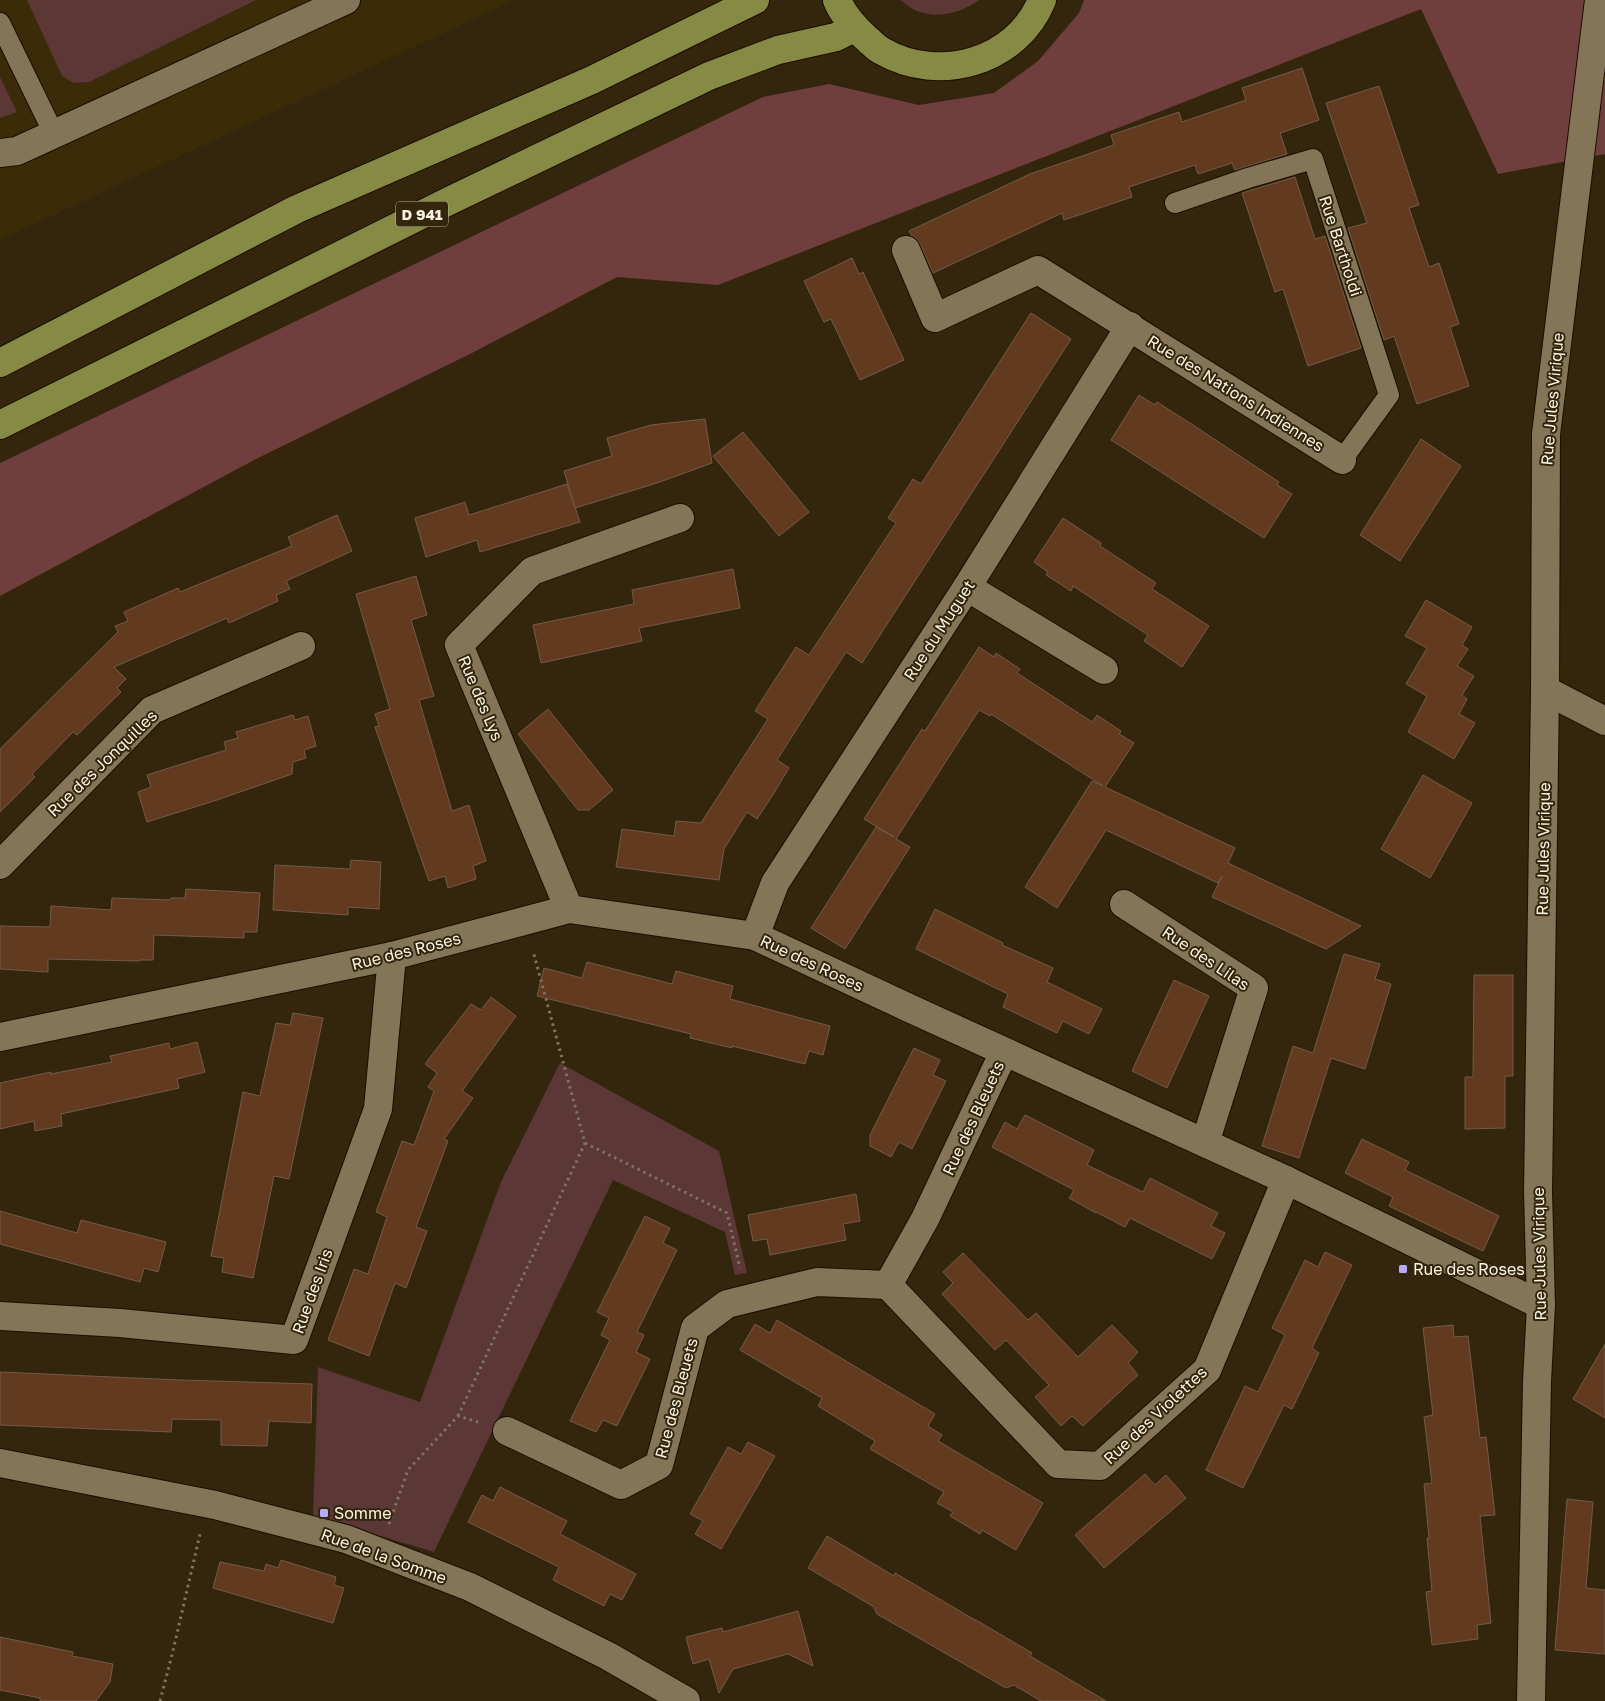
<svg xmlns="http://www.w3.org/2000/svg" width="1605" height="1701" font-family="'Golos Text',sans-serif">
	<rect width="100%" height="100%" fill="#33260c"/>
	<polygon fill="#3b2b08" points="0,0 515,0 0,240"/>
	<g fill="#5b3735">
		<polygon points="27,0 256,0 89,82 74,83 62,76"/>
		<path d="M 900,0 L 979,0 C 961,13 939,19 917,11 C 911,9 905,3 900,0 Z"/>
		<polygon points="0,77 17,112 0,118"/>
		<polygon points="560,1063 719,1151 747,1273 735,1275 725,1232 613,1180 434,1552 313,1516 318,1367 420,1402 501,1182"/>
	</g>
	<polygon fill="#6f3e3d" points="1084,0 1605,0 1605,154 1498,174 1421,9 718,285 617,277 472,353 258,458 0,596 0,463 763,97 829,84 919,105 994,93 1038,61 1079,13"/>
	<g fill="#623a20" stroke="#755a49">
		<polygon points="1302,68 1319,120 1280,133 1287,154 1235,170 1232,163 1198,174 1195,165 1129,187 1132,197 1064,220 1062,213 933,273 920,244 916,238 912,236 909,231 1030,174 1114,145 1111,135 1179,112 1182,122 1246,100 1242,88"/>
		<polygon points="1379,86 1419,205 1409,208 1429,267 1439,263 1459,324 1450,327 1469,386 1417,404 1394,336 1384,340 1348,228 1367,223 1326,103"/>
		<polygon points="1295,177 1315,239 1325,236 1361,348 1308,366 1283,289 1275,292 1242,193"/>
		<polygon points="852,258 859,274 863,272 904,360 860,380 831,319 824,322 804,281"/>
		<polygon points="1031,313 1071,339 862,663 846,652 826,683 777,760 789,768 774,793 757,819 747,812 724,849 719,880 616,867 622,829 674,836 676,821 701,823 768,719 755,711 796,647 809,655 896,523 888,518 913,479 921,484"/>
		<polygon points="1139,395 1155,405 1157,402 1193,425 1279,482 1277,485 1292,494 1264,538 1111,440"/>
		<polygon points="705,419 712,463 657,483 575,508 564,471 612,456 607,438 651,425"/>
		<polygon points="743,432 809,512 779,536 713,456"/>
		<polygon points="1421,439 1461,466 1400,561 1360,535"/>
		<polygon points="567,484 580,522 480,552 477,540 426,557 415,518 465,502 469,515"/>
		<polygon points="337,515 352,551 286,581 290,589 276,595 278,601 229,623 227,618 114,667 126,679 117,688 121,692 77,735 73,732 32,774 35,777 0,812 0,749 118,632 115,626 128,621 124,612 178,588 180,592 292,546 288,537"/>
		<polygon points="1063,518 1101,543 1100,546 1156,583 1152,589 1209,626 1182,667 1144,641 1148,635 1073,586 1071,591 1046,575 1048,572 1034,562"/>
		<polygon points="733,569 740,608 639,628 642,641 541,663 533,625 634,604 632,590"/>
		<polygon points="416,576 427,615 411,620 434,696 419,700 452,811 469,805 486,861 473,866 476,879 448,888 445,876 429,881 375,727 379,726 375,714 390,709 356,594"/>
		<polygon points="1426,600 1472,627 1462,645 1468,649 1457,666 1474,676 1462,695 1467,699 1459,714 1475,723 1454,759 1408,732 1427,696 1406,684 1427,648 1405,636"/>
		<polygon points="979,647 994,657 996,653 1020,669 1017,673 1092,722 1097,715 1121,731 1119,734 1134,743 1105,787 1235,848 1228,863 1361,926 1326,949 1212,897 1222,876 1218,883 1106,830 1057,908 1025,887 1092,781 1103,786 991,714 990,716 979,710 896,839 910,847 845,949 811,928 876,827 894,837 864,819 922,729 925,731"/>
		<polygon points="548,709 613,790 589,810 578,810 518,734"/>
		<polygon points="293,715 295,720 308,716 316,746 304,750 306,758 293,762 292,774 217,800 147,822 138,792 151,787 147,775 226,750 224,742 238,738 236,732"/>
		<polygon points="1423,775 1472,803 1430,878 1381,849"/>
		<polygon points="351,860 381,862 379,909 348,907 348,915 273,910 275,865 350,869"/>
		<polygon points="186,889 260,893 257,932 244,932 244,938 154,935 153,960 140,960 140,961 48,959 48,972 0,969 0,926 50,927 51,906 111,910 112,898 170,900 171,898 185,898"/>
		<polygon points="935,909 1003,943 1002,945 1053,968 1047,982 1102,1009 1089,1034 1063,1021 1057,1033 1003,1007 1008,994 916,949"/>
		<polygon points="1344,954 1380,964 1375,979 1391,984 1365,1069 1331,1058 1299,1158 1262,1146 1293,1046 1313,1053"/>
		<polygon points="587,962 672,984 676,971 733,986 730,999 830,1026 823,1055 809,1051 805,1064 732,1046 732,1048 690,1038 691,1034 537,996 544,968 582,978"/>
		<polygon points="1474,975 1513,975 1513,1076 1505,1076 1505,1128 1465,1129 1465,1077 1473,1077"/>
		<polygon points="1174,980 1209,996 1167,1088 1132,1071"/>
		<polygon points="491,997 516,1016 462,1091 473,1098 444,1139 448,1141 416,1227 427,1231 406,1288 395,1283 369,1356 328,1340 354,1269 368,1274 387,1217 376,1212 402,1141 414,1145 434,1091 428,1087 437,1073 425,1064 471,1004 481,1010"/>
		<polygon points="293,1013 323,1018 289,1179 274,1176 253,1278 222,1272 224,1258 211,1256 243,1092 260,1096 276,1023 290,1025"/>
		<polygon points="197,1042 205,1072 177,1079 179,1088 61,1114 62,1126 35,1131 34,1121 0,1129 0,1083 51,1072 51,1074 112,1062 110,1056 169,1043 170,1049"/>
		<polygon points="914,1048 940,1060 933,1075 946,1081 912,1149 899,1142 891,1157 870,1146 870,1135"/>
		<polygon points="1025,1115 1094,1150 1087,1165 1143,1192 1150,1178 1218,1213 1211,1226 1225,1233 1212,1259 1130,1218 1125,1227 1096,1212 1096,1213 1069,1198 1074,1190 992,1147 1005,1122 1017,1129"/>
		<polygon points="1362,1139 1409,1162 1405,1170 1499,1216 1483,1251 1389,1206 1393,1197 1345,1173"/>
		<polygon points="856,1194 860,1221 843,1224 846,1240 770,1255 767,1239 753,1241 748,1215"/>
		<polygon points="0,1211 77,1233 81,1220 166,1242 158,1272 144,1268 140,1282 0,1244"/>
		<polygon points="645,1216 670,1228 663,1243 677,1250 637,1332 644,1335 636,1352 650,1359 617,1426 603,1420 596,1432 570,1421 610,1340 601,1335 609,1318 597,1312"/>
		<polygon points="1325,1252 1352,1265 1312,1348 1319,1353 1292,1409 1284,1405 1243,1488 1206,1470 1245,1386 1258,1392 1285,1335 1272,1328 1305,1260 1318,1267"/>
		<polygon points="963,1253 1028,1320 1036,1313 1078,1357 1112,1325 1138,1352 1128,1363 1138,1375 1083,1426 1072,1416 1061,1426 1035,1397 1049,1385 1006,1340 995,1350 942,1294 953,1283 943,1272"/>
		<polygon points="777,1320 935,1414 928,1426 942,1435 938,1441 1043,1503 1016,1550 982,1530 980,1534 950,1516 953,1512 937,1503 944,1492 870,1449 875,1441 818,1406 822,1398 740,1350 755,1324 770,1333"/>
		<polygon points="1453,1325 1454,1337 1468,1336 1480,1438 1486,1437 1495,1515 1480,1516 1491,1623 1477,1625 1478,1639 1432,1645 1426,1592 1432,1591 1427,1538 1429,1538 1424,1484 1432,1483 1424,1417 1433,1415 1423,1328"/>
		<polygon points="1605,1344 1605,1418 1573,1399"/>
		<polygon points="0,1372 180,1380 312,1384 311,1423 269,1421 267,1446 221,1445 221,1420 172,1419 171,1432 0,1425"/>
		<polygon points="748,1442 775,1456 721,1549 695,1534 703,1521 690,1514 728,1447 741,1454"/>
		<polygon points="1145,1474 1155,1485 1166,1475 1186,1498 1104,1568 1075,1535"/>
		<polygon points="500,1487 567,1521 560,1534 636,1574 622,1600 610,1594 604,1606 553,1580 559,1567 468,1522 482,1495 493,1501"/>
		<polygon points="1567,1499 1593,1502 1586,1588 1605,1590 1605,1654 1555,1650"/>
		<polygon points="827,1536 894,1576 895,1573 975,1620 974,1621 976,1620 1032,1653 1030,1656 1106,1701 1041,1701 1014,1685 1006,1688 877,1614 874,1607 808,1568"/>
		<polygon points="281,1560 336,1577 334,1585 344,1588 333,1623 213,1588 220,1562 264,1571 266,1564 278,1568"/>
		<polygon points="798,1611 813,1666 788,1654 733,1669 719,1693 709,1659 693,1664 686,1637 722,1628 723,1632"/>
		<polygon points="0,1637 73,1652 72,1656 113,1664 110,1682 96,1701 40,1701 40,1698 0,1690"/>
	</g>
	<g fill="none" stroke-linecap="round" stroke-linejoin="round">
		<defs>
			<g id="service">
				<polyline points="0,23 54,134"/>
				<polyline points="1175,203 1248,178 1313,159 1389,395 1342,460"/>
			</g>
			<g id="minor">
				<polyline points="0,153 17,151 346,0"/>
				<polyline points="906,250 935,318 1038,270 1342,460"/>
				<polyline points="967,587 1104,670"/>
				<polyline points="1545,690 1605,721"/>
				<polyline points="0,865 152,710 301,646"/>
				<polyline points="1124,904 1254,988 1205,1143"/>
				<polyline points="569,909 459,645 532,571 680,518"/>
				<polyline points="755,936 775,883 967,587 1130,326"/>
				<polyline points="0,1037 392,956 569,909 755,936 909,1008 1286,1180 1541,1305"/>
				<polyline points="888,1285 1058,1464 1100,1466 1207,1370 1286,1180"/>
				<polyline points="0,1316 120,1323 294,1340 378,1109 392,956"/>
				<polyline points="507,1431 621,1485 659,1465 695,1328 727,1304 817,1282 888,1285 925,1219 1004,1052"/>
				<polyline points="0,1463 215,1505 346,1539 470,1587 608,1656 686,1701"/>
			</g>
			<polyline id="tertiary" points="1531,1701 1537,1381 1541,1305 1538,1192 1545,690 1546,434 1599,0"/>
			<g id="trunk">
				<path d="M 837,0 C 843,15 855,28 867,39 C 872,43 876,48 882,51 C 939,84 1017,62 1042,0"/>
				<polyline points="0,363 297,209 592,80 755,0"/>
				<polyline points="0,425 449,201 709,76 778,50 836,37 854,28"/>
			</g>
		</defs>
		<use href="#service" stroke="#1a0f00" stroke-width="22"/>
		<use href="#minor" stroke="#1a0f00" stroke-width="30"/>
		<use href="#tertiary" stroke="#1a0f00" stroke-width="30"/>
		<use href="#trunk" stroke="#1a0f00" stroke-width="30"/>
		<g stroke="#7f745e" stroke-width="3" stroke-dasharray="2.5 4" stroke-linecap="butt">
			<polyline points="585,1143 727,1213 740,1268"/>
			<polyline points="458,1416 585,1143 533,951"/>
			<polyline points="389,1524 408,1470 458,1416 478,1422"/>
			<polyline points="160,1701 172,1655 200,1534"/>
		</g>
		<use href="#service" stroke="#847559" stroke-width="20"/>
		<use href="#minor" stroke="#847559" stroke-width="28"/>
		<use href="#tertiary" stroke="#847559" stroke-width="28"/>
		<use href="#trunk" stroke="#878a45" stroke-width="28"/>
	</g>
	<g fill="#b6abf8" stroke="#33260c" stroke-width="2">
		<rect x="1398" y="1264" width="10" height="10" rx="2.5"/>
		<rect x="319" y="1508" width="10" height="10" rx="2.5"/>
	</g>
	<g text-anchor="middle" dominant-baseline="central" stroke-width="4" stroke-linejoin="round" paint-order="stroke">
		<rect fill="#33260c" stroke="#bfb6a3" stroke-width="1" x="396" y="201.5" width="52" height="25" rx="4"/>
		<g font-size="15" font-weight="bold" fill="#fbf3e4">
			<text x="422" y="214">D 941</text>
		</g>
		<g font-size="16" fill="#fbf3e4" stroke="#33260c">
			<text transform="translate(1341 246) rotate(72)">Rue Bartholdi</text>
			<text transform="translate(1236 393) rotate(32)">Rue des Nations Indiennes</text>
			<text transform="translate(1552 399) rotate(-85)">Rue Jules Virique</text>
			<text transform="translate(939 630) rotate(-57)">Rue du Muguet</text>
			<text transform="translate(481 698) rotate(67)">Rue des Lys</text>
			<text transform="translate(102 763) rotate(-44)">Rue des Jonquilles</text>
			<text transform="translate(1543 849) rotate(-89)">Rue Jules Virique</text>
			<text transform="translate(406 951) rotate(-14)">Rue des Roses</text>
			<text transform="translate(1206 958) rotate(34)">Rue des Lilas</text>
			<text transform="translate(812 963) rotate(25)">Rue des Roses</text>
			<text transform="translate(973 1118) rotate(-65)">Rue des Bleuets</text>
			<text transform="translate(1539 1254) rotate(-91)">Rue Jules Virique</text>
			<text transform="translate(312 1291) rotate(-70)">Rue des Iris</text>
			<text transform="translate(676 1398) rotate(-75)">Rue des Bleuets</text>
			<text transform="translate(1155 1415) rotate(-43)">Rue des Violettes</text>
			<text transform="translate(384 1556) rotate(20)">Rue de la Somme</text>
		</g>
		<g font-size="16" fill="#fbf3e4" stroke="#33260c" text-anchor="start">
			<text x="1413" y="1269">Rue des Roses</text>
			<text x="334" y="1513">Somme</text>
		</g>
	</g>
</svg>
